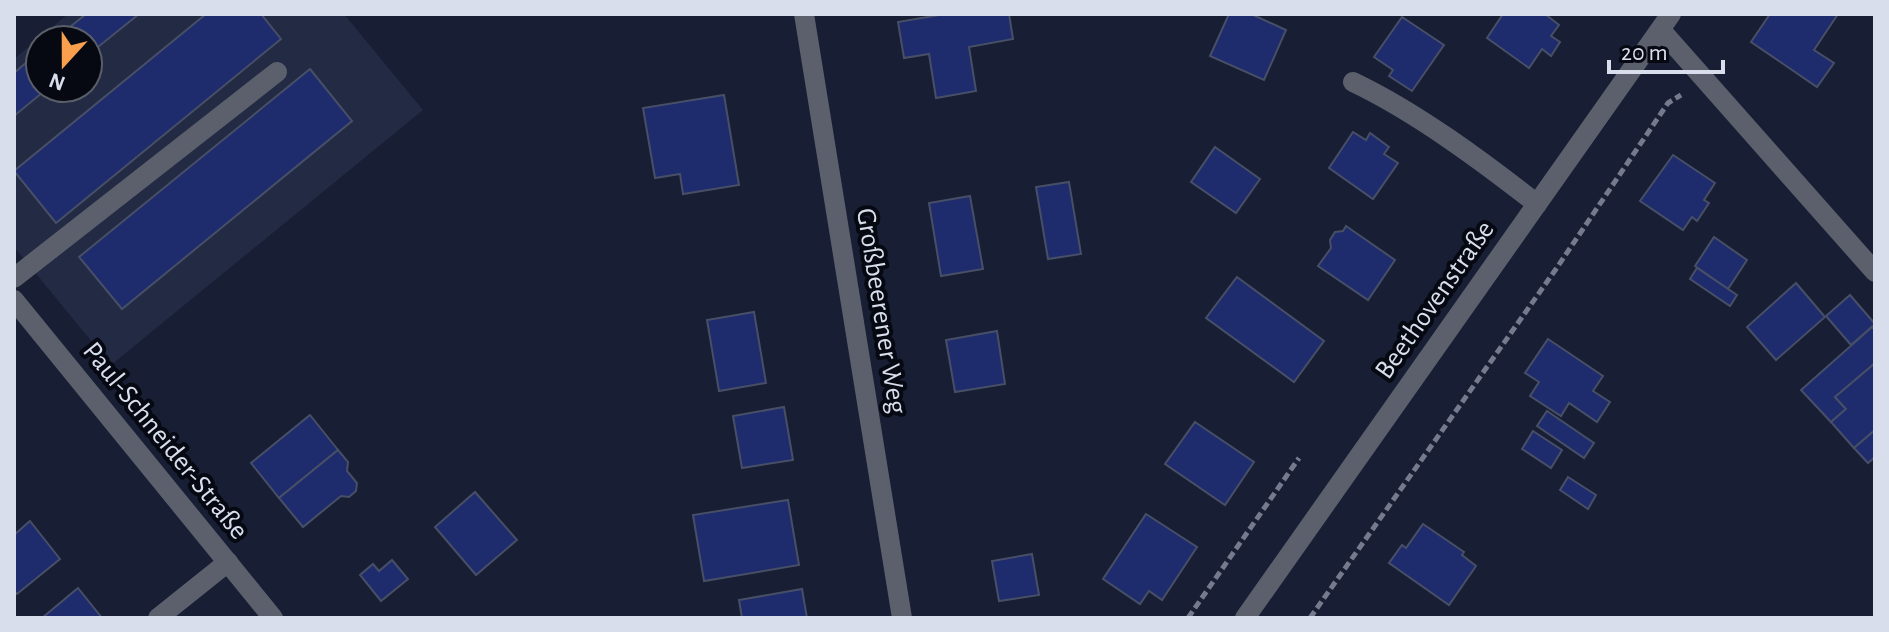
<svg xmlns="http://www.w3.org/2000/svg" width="1889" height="632" font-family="'Alegreya Sans',sans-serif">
	<rect width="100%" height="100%" fill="#181e33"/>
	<path fill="#232a44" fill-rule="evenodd" d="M 68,14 L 344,14 L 423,110 L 111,365 L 14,247 L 14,59 ZM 40,40 L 88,40 L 88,88 L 40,88 Z"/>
	<g fill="#1e2b6c" stroke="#474f67" stroke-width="2">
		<polygon points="86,14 139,14 88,55 88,40 54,40"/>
		<polygon points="206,14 261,14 281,39 56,223 14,171"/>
		<polygon points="945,14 1009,14 1013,39 969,47 976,91 936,98 929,54 904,58 898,22"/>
		<polygon points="1229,14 1251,14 1286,30 1264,80 1210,56"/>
		<polygon points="1503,14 1545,14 1559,25 1551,36 1560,42 1551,56 1542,49 1529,68 1487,38"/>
		<polygon points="1770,14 1838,14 1814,50 1834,63 1817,87 1751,42"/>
		<polygon points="1402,17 1444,45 1412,91 1389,76 1393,70 1374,57"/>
		<polygon points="40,51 40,88 48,88 14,116 14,73"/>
		<polygon points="310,69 352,121 122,309 79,257"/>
		<polygon points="724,95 739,185 683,194 680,174 655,178 643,108"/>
		<polygon points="1353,132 1366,140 1370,133 1389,147 1384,154 1398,163 1373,199 1329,168"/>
		<polygon points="1215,147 1260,179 1236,213 1191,182"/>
		<polygon points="1673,155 1715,183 1704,200 1709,203 1697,221 1692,217 1683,230 1640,201"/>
		<polygon points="1069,182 1081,254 1048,259 1036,187"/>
		<polygon points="970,196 983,269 941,276 929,203"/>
		<polygon points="1346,226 1395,260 1368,300 1318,266 1331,248 1330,240 1335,232 1343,231"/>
		<polygon points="1714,237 1747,260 1728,289 1695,266"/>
		<polygon points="1697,268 1737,295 1730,306 1690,279"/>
		<polygon points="1237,277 1324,341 1294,382 1206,318"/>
		<polygon points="1796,283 1825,317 1776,360 1747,327"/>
		<polygon points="1850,295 1875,324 1851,345 1826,316"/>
		<polygon points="754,312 766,383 719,391 707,320"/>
		<polygon points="1872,327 1875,330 1875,363 1835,397 1846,409 1831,422 1801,390"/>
		<polygon points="997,331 1005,384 955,392 946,340"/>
		<polygon points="1548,339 1603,376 1593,391 1610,402 1597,422 1569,403 1561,416 1530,396 1539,382 1525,373"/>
		<polygon points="1874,364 1875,430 1854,448 1831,422 1846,409 1835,397"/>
		<polygon points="784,407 793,460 742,468 733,416"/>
		<polygon points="1547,411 1594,443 1584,458 1537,426"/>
		<polygon points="310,415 338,450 279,498 251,463"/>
		<polygon points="1195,422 1254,462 1225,505 1165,464"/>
		<polygon points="1875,430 1875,457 1868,463 1854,448"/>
		<polygon points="1533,431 1562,450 1551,468 1522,449"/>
		<polygon points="338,450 348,462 347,471 357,483 356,491 349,497 341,496 303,527 279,498"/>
		<polygon points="1568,477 1596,495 1588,509 1560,490"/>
		<polygon points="475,492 517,540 476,575 435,527"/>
		<polygon points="788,500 799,565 704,581 693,515"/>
		<polygon points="1146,514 1197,547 1162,600 1149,591 1140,604 1103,579"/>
		<polygon points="30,521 60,559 17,594 14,591 14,535"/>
		<polygon points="1423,524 1464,552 1462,555 1476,566 1449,605 1389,563 1402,545 1406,548"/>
		<polygon points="1032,554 1039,595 999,601 992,561"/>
		<polygon points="392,560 408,579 381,601 360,575 373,564 379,571"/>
		<polygon points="78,588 102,618 42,618"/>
		<polygon points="802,589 807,618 742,618 739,600"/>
	</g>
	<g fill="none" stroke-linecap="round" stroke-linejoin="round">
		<g stroke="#757a8c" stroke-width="5" stroke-dasharray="8 4" stroke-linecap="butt">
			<polyline points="1188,618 1299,458"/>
			<polyline points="1310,618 1556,269 1668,103 1681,95"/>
		</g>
		<g stroke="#5c606c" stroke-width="20">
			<polyline points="804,14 902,618"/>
			<polyline points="1661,30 1875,272"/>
			<path d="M 1353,82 C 1416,112 1482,161 1537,204"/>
			<polyline points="14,278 277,72"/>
			<polyline points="14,300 273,618"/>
			<polyline points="158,618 228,562"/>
			<polyline points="1245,618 1671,14"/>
		</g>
	</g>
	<g text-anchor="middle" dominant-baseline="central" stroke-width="8" stroke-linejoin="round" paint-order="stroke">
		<g font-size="28" fill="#d9deec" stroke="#060912">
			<text transform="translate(1435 300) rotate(-55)">Beethovenstraße</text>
			<text transform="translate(881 311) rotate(81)">Großbeerener Weg</text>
			<text transform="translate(165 441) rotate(51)">Paul-Schneider-Straße</text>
		</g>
	</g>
	<rect width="1889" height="632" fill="none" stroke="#d9deec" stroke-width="32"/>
	<g transform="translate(64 64) rotate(201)"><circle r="38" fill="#060912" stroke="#5a5e69" stroke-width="2"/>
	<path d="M0-6L14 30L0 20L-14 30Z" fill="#f99f4d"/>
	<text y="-12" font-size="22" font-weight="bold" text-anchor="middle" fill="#d9deec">N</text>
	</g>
	<path d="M1609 60v12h114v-12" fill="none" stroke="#d9deec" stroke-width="4"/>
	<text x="1621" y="60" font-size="24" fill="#d9deec" stroke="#060912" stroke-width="6" paint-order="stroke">20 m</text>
</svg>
